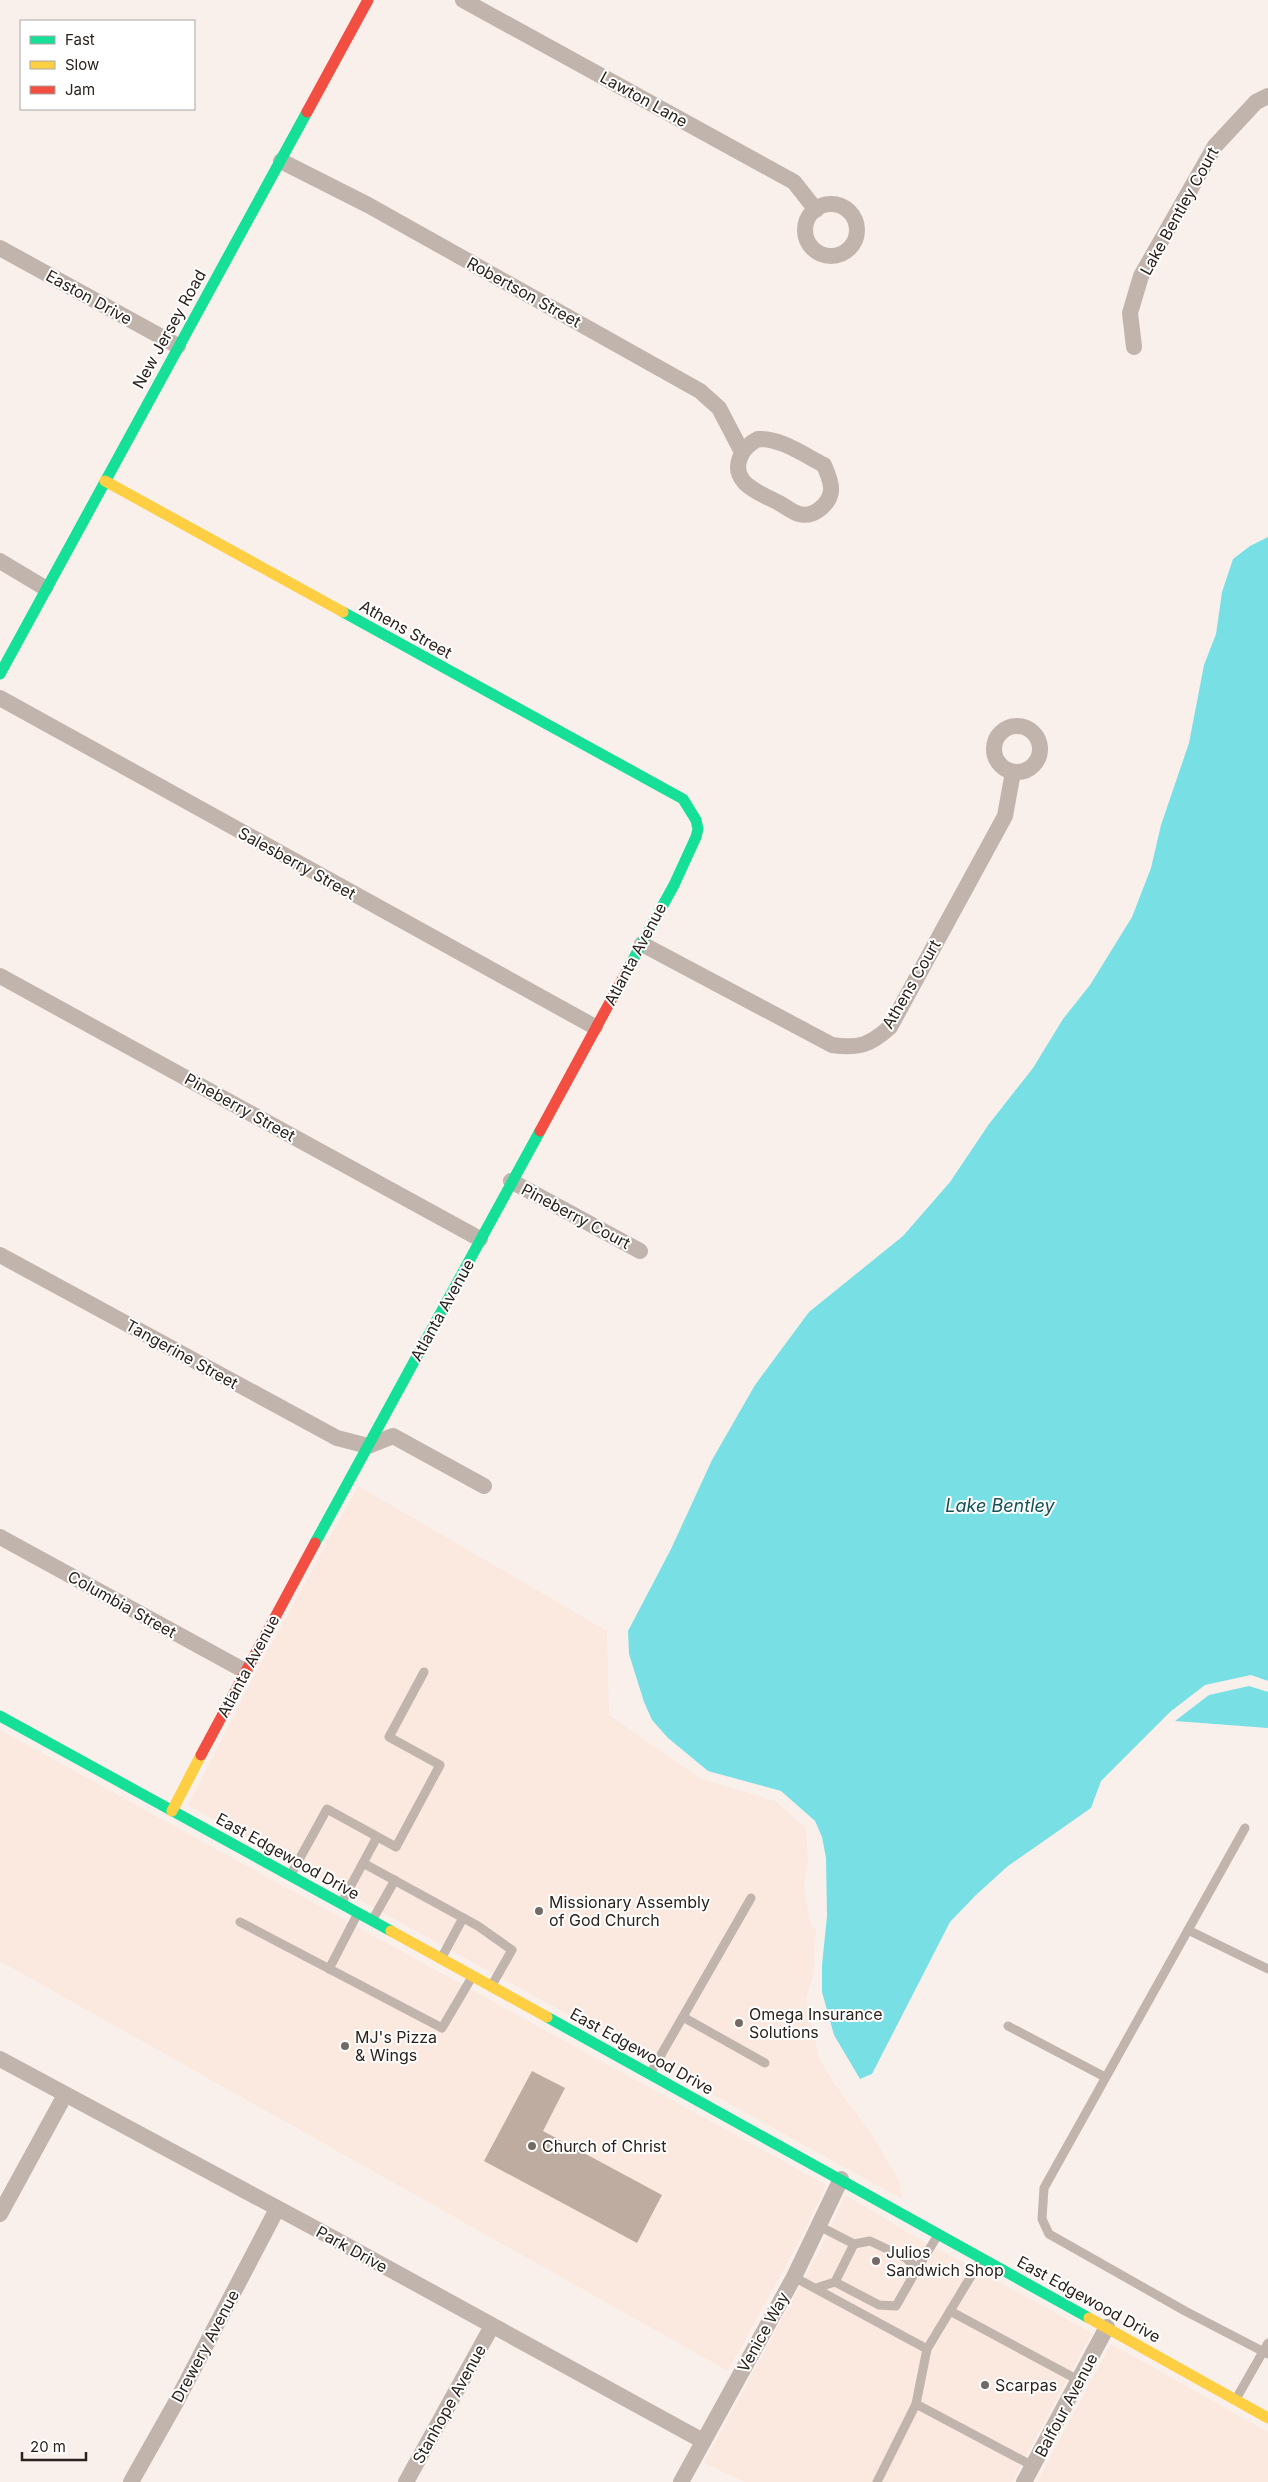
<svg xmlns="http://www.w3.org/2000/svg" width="1268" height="2482" font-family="Inter,sans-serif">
	<rect width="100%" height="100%" fill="#f9f0ec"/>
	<g fill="#fbe8de">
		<polygon points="358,1486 607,1631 609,1715 701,1779 775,1801 806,1828 808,1861 804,1888 811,1926 816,1929 813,1976 806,1998 819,2058 834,2083 870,2132 899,2180 902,2199 188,1805 254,1676"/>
		<polygon points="0,1730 826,2185 804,2232 728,2371 0,1961"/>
		<polygon points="845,2195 907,2232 1092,2333 1012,2482 745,2482 704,2463 824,2242"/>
		<polygon points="1111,2344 1268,2432 1268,2482 1037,2482"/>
	</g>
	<g fill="#78e0e4">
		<polygon points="1268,537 1268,1681 1251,1675 1205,1685 1170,1712 1101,1781 1091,1808 1008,1866 976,1895 950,1922 872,2074 860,2079 834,2035 822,1992 822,1965 827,1916 826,1858 822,1837 815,1821 781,1791 708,1771 668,1738 652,1720 644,1702 629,1654 628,1631 671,1549 712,1460 755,1385 809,1312 903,1236 950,1182 989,1124 1033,1068 1063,1019 1090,985 1132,917 1151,868 1161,825 1189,743 1204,665 1216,634 1222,592 1233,559 1250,546"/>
		<polygon points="1249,1686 1268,1692 1268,1728 1175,1721 1209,1695"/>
	</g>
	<polygon fill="#bfaca0" points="532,2071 565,2088 543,2131 662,2195 637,2243 484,2161"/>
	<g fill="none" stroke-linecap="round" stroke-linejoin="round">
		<g stroke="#c0b4ac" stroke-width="9">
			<polyline points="1245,1828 1044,2188 1042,2219 1049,2234 1185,2311 1268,2354"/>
			<polyline points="363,1863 478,1926 512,1950 492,1985"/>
			<polyline points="290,1876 327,1809 396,1847 440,1765 389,1737 424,1672"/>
			<polyline points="342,1902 377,1837"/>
			<polyline points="373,1919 395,1880"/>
			<polyline points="240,1922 442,2028 472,1977"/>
			<polyline points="1188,1930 1268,1969"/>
			<polyline points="442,1957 463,1918"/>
			<polyline points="329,1969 358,1913"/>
			<polyline points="683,2017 765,2063"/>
			<polyline points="1008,2026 1105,2077"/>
			<polyline points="650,2074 751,1898"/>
			<polyline points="819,2226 854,2244 870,2241 906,2258 917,2269 896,2306 879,2305 835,2282"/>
			<polyline points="917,2269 938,2235"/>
			<polyline points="794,2277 927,2349 916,2404 1033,2466"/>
			<polyline points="816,2288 835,2282 854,2244"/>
			<polyline points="950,2311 982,2258"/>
			<polyline points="927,2349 950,2311 1080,2381"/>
			<polyline points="1236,2399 1268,2343"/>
			<polyline points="877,2482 916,2404"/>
		</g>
		<g stroke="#c0b4ac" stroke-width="16">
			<polyline points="463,0 794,182 816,210"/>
			<polyline points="281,161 368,205 700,391 719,408 742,452"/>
			<circle cx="831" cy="230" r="26"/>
			<polyline points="0,248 178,346"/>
			<polyline points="1134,347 1130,313 1141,276 1215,146 1256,102 1268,96"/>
			<path d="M 758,439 C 781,438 804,455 824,465 C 827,473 832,482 831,491 C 829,505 813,518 799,514 C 792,512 785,506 779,503 C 768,497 754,492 745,483 C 730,467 742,447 758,439 Z"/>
			<polyline points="0,561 45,588"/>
			<polyline points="0,698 595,1027"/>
			<circle cx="1017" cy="749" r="23"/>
			<path d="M 642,944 L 832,1045 C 859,1049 870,1045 890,1027 L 1005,816 L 1013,772"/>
			<polyline points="0,976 480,1239"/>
			<polyline points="511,1181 640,1251"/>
			<polyline points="0,1255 337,1438 368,1446 393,1436 484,1486"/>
			<polyline points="0,1537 245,1671"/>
			<polyline points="0,2059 333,2238 703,2441"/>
			<polyline points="0,2214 65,2095"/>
			<polyline points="131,2482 175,2404 277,2209"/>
			<polyline points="406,2482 492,2326"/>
			<polyline points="681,2482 794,2277 841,2179"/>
			<polyline points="1024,2482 1107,2327"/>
		</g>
		<g stroke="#16e098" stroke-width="11">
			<polyline points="343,612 683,799 696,820 698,829 696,837 674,885 629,967"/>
			<polyline points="0,674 307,112"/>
			<polyline points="315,1543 540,1131"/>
			<polyline points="0,1716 391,1931"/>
			<polyline points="547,2017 1089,2318"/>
		</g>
		<g stroke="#ffcf43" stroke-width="11">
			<polyline points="105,481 343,612"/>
			<polyline points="172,1811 201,1755"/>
			<polyline points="391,1931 547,2017"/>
			<polyline points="1089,2318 1268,2418"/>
		</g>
		<g stroke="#f24e42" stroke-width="11">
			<polyline points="307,112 368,0"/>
			<polyline points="540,1131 629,967"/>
			<polyline points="201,1755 315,1543"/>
		</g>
	</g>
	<g fill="#736a65" stroke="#fff" stroke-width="2">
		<circle cx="539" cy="1911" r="5"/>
		<circle cx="739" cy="2023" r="5"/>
		<circle cx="345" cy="2046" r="5"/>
		<circle cx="532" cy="2146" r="5"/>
		<circle cx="876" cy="2261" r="5"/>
		<circle cx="985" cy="2385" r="5"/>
	</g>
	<g text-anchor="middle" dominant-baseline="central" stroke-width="4" stroke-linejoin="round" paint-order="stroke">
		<g font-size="16" fill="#2b221c" stroke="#fff">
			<text transform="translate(644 99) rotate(29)">Lawton Lane</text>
			<text transform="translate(1179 211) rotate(-61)">Lake Bentley Court</text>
			<text transform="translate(524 292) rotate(29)">Robertson Street</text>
			<text transform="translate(89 297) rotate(29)">Easton Drive</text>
			<text transform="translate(169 329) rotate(-61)">New Jersey Road</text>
			<text transform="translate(406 629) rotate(29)">Athens Street</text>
			<text transform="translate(297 863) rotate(29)">Salesberry Street</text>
			<text transform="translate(635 954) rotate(-62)">Atlanta Avenue</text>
			<text transform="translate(911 984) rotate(-60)">Athens Court</text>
			<text transform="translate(240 1107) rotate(29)">Pineberry Street</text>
			<text transform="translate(576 1216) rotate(28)">Pineberry Court</text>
			<text transform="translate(442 1310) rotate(-61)">Atlanta Avenue</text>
			<text transform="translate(182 1354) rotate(29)">Tangerine Street</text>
			<text transform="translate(122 1604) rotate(29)">Columbia Street</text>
			<text transform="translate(248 1666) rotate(-62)">Atlanta Avenue</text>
			<text transform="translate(288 1856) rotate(29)">East Edgewood Drive</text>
			<text transform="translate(642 2051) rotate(29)">East Edgewood Drive</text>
			<text transform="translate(352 2249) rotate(29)">Park Drive</text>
			<text transform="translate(1089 2299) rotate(29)">East Edgewood Drive</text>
			<text transform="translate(763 2332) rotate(-61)">Venice Way</text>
			<text transform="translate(205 2346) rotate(-62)">Drewery Avenue</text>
			<text transform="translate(449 2404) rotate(-61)">Stanhope Avenue</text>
			<text transform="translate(1066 2405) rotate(-62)">Balfour Avenue</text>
		</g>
		<g font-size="16" fill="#2b221c" stroke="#fff" text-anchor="start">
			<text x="549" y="1902">Missionary Assembly<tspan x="549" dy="18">of God Church</tspan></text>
			<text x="749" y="2014">Omega Insurance<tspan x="749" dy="18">Solutions</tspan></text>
			<text x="355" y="2037">MJ's Pizza<tspan x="355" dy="18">&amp; Wings</tspan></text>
			<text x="542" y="2146">Church of Christ</text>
			<text x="886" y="2252">Julios<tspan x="886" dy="18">Sandwich Shop</tspan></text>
			<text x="995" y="2385">Scarpas</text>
		</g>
		<g font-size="18" font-style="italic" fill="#125255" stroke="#fff">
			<text x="1000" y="1505">Lake Bentley</text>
		</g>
	</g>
	<rect x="20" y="20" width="175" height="90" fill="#ffffff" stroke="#aaa7a4"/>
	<rect x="30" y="36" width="25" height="8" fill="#16e098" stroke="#aaa7a4"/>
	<text x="65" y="45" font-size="15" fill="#2b221c">Fast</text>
	<rect x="30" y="61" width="25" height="8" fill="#ffcf43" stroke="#aaa7a4"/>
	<text x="65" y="70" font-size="15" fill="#2b221c">Slow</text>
	<rect x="30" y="86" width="25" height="8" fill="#f24e42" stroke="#aaa7a4"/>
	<text x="65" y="95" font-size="15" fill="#2b221c">Jam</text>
	<path d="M22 2452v8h64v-8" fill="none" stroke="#2b221c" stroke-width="2.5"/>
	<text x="30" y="2452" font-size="15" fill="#2b221c" stroke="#ffffff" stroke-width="4" paint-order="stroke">20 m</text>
</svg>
